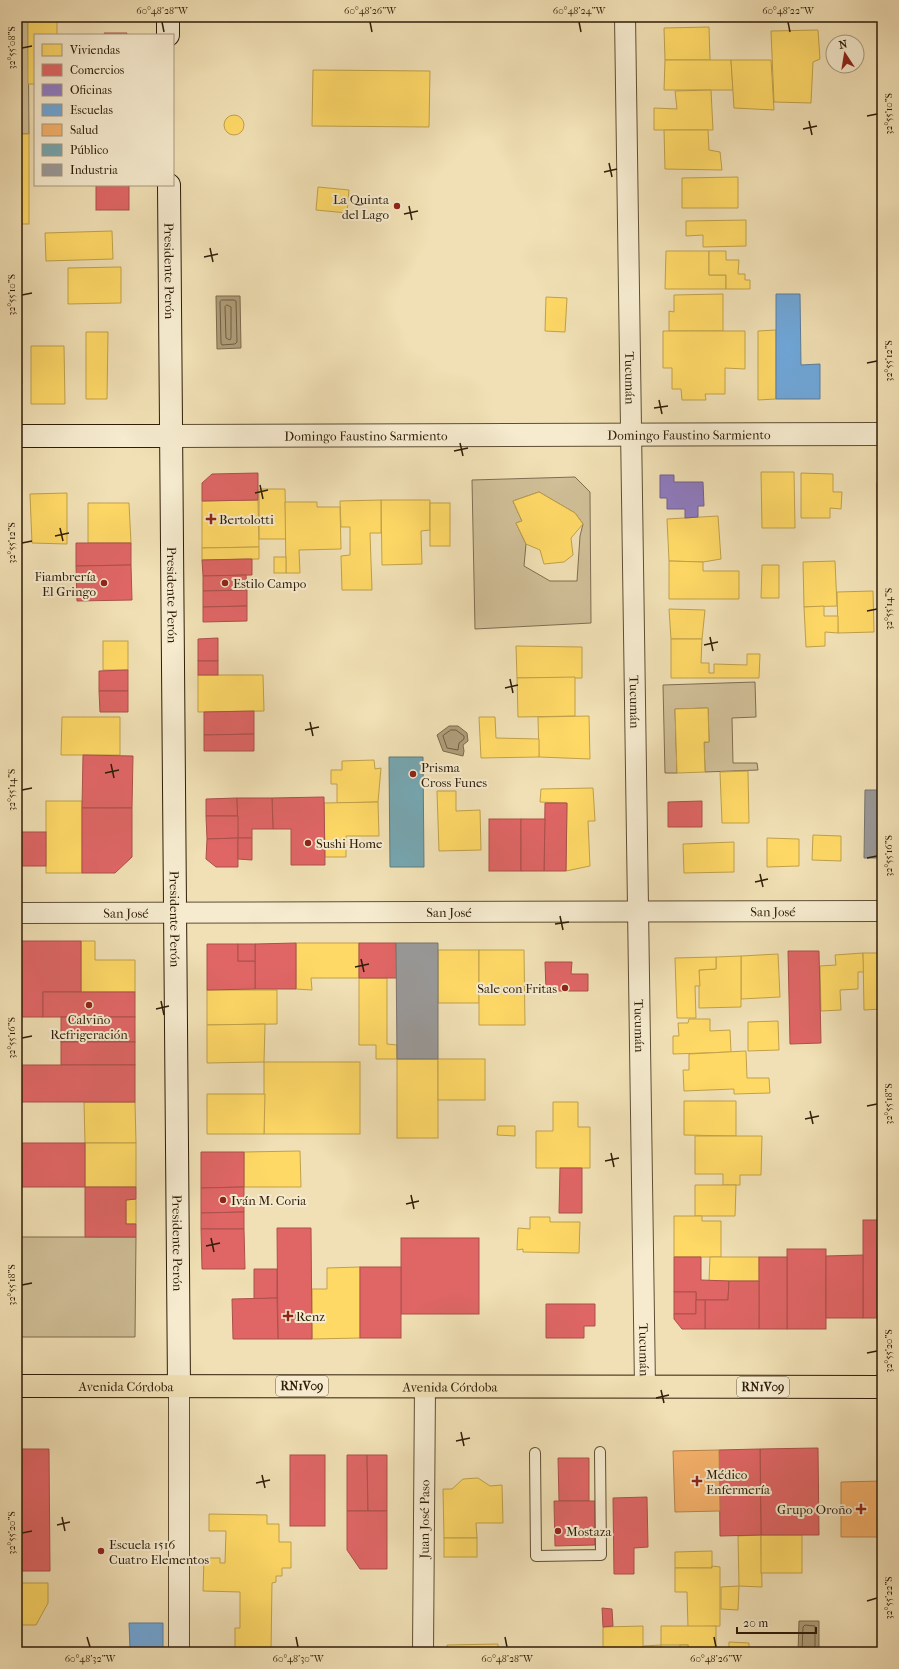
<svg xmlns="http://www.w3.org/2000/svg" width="899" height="1669" font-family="'IM FELL French Canon',serif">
	<rect width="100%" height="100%" fill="#f1e0b5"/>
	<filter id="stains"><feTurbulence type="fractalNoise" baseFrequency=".005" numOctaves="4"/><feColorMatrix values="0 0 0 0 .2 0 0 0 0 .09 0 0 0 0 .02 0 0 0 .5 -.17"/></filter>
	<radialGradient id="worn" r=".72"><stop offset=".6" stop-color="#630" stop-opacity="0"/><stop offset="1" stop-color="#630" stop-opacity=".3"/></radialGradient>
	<g fill="#d0bf98" stroke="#7f6e50" fill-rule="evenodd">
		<polygon points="17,17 28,17 29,134 17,134"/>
		<path d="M 575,477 L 590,492 L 591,623 L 475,629 L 472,480 ZM 539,492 L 575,513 L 583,524 L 580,536 L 577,581 L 550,581 L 524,566 L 526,544 L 516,523 L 522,521 L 513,501 Z"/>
		<polygon points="755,682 756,717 732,718 733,763 757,763 758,770 705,772 704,742 709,742 708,708 675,709 677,773 665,773 663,685"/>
		<polygon points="18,1237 136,1237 135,1337 17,1337"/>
		<rect x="130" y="1648" width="33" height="4"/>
	</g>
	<g fill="#af9e7a" stroke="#7b6a4c">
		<polygon points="216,296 240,296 241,348 217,349"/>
		<polygon points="449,726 458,726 467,733 468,741 463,745 464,751 463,756 443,751 437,735"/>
		<polygon points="799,1621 819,1621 819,1652 798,1652"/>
	</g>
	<g fill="#ffd966" stroke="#c0a14a">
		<polygon points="28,21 57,21 57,35 35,35 35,84 28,84"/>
		<polygon points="709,27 710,60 665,60 664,28"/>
		<polygon points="818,30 820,59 813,62 811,103 774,102 771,31"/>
		<polygon points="665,60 731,60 733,90 664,90"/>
		<polygon points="731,60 771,60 774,110 734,108"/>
		<polygon points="313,70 430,71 429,127 312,126"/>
		<polygon points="711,90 713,130 654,130 654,108 677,109 675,91"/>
		<circle cx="234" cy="125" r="10"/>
		<polygon points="664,130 708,130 709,150 720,152 722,170 665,169"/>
		<rect x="17" y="134" width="12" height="90"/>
		<polygon points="738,177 738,208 682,208 682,178"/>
		<polygon points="318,187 349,190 347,213 316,210"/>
		<polygon points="746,220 746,246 703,247 703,235 686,236 686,221"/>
		<polygon points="112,231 113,259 46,261 45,233"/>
		<polygon points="666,251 709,251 709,275 726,275 726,289 665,289"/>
		<polygon points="709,251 726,251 726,260 739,260 738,274 745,274 745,280 750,280 750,289 726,289 726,275 709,275"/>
		<polygon points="121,267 121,303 68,304 68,268"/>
		<polygon points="723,294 723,331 669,331 669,311 674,312 674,295"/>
		<polygon points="546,297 567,298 565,332 545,331"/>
		<polygon points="17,318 20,318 22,384 17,384"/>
		<polygon points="776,330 776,399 758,400 758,331"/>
		<polygon points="663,331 745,331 745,369 725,368 725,394 705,394 706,400 682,400 681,389 672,389 672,368 663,368"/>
		<polygon points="86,332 108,332 107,399 86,399"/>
		<polygon points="31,346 64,346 65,404 31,404"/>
		<polygon points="761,472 794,472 795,528 762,528"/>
		<polygon points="801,473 833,474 833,492 842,492 841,509 830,508 830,518 801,518"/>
		<polygon points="259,489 285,489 286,539 259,539"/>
		<polygon points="539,492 575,513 583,524 571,538 573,555 564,562 544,564 540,550 526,544 516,523 522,521 513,501"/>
		<polygon points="67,493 67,544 32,543 30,494"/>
		<polygon points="258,500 259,547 202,548 202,501"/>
		<polygon points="381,500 430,500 430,530 421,531 422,564 382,565"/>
		<polygon points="381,500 381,533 370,533 372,590 342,590 341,556 350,555 350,527 341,527 340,501"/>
		<polygon points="285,502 317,502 317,507 340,507 341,549 299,550 300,573 286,573"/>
		<polygon points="88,503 129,503 131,543 88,543"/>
		<rect x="430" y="503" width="20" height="43"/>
		<polygon points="718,516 721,559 703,562 669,561 667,519"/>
		<polygon points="259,547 259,559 202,560 202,548"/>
		<rect x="274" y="557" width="12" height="16"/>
		<polygon points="669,561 703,562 703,571 739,571 739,599 669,599"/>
		<polygon points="835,561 837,606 804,607 803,562"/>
		<polygon points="762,565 779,565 779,598 761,598"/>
		<polygon points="873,591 874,632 838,633 837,592"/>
		<polygon points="824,606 824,616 838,616 838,633 825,632 825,646 806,647 804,607"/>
		<polygon points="669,609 705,610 702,639 671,639"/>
		<polygon points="671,639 702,639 701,663 709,663 709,673 714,673 714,664 747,665 747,654 760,654 759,678 671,678"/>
		<rect x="103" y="641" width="25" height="29"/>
		<polygon points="516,646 582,647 582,678 517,678"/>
		<polygon points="198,675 263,675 264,711 198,712"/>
		<polygon points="575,677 575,716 518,717 517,678"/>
		<polygon points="708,708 709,742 704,742 705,772 677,773 675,709"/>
		<polygon points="589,716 590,759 539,757 538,717"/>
		<polygon points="62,717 120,717 120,755 61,755"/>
		<polygon points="479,717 495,717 496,738 539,739 539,757 481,758"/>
		<polygon points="374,760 375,769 381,768 378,802 337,803 337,784 331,784 331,770 342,770 342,761"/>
		<polygon points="748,771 749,823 722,823 720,772"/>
		<polygon points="593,788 595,821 588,821 590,866 566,871 567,803 540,802 541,789"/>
		<polygon points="437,791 456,791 456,811 480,810 481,850 439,851"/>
		<rect x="46" y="801" width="36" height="72"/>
		<polygon points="378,802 379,836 346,836 346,857 325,857 324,803"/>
		<rect x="17" y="804" width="1" height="62"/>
		<polygon points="813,835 841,836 841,861 812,860"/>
		<polygon points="767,838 799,839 799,866 767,867"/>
		<polygon points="734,842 734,872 684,873 683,844"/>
		<polygon points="81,941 95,941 95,960 135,960 135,992 81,992"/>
		<polygon points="296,943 359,943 359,978 311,978 312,990 296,989"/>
		<rect x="438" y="950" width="41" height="53"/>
		<polygon points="479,950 524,950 525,1025 479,1025"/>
		<polygon points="863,953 864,972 858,972 858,989 840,990 841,1010 821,1011 820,966 836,965 835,955"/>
		<polygon points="863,953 882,953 882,1009 864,1010"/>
		<polygon points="778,954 780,997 741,999 741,956"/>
		<polygon points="741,956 741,1007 699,1008 699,970 716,969 716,957"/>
		<polygon points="716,957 716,969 699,970 700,986 695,986 696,1018 677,1018 675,958"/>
		<polygon points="359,978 387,978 387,1044 397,1045 397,1059 376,1059 376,1045 359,1045"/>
		<polygon points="207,990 277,990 277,1024 207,1025"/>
		<polygon points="689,1019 710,1019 710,1031 730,1030 731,1052 673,1054 673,1036 679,1036 678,1023 688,1023"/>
		<polygon points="778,1021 779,1050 748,1051 748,1022"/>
		<polygon points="265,1024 264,1062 207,1063 207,1025"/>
		<polygon points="746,1051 747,1078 769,1078 770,1093 734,1094 734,1089 684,1091 683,1070 689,1070 689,1054"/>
		<rect x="397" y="1059" width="41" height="79"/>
		<rect x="438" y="1059" width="47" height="41"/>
		<rect x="264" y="1062" width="96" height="72"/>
		<polygon points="207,1094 265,1094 264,1134 207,1134"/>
		<polygon points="684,1101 736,1101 736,1136 684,1135"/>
		<polygon points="84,1102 135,1102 136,1143 85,1143"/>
		<polygon points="553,1102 578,1102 578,1127 590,1127 590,1168 536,1168 536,1131 553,1131"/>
		<polygon points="498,1126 515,1126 515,1136 497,1135"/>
		<polygon points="695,1136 762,1136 761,1175 740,1175 740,1185 723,1185 723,1174 695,1174"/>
		<rect x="85" y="1143" width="51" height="44"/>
		<polygon points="300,1151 301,1187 244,1187 244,1152"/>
		<polygon points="695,1185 736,1185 735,1216 695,1216"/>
		<polygon points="136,1199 136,1224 126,1224 126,1200"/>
		<polygon points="674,1216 702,1216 702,1221 721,1221 721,1257 674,1257"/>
		<polygon points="530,1217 550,1217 550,1222 580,1222 579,1253 523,1252 523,1249 517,1250 518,1228 530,1229"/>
		<polygon points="710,1257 759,1257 759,1281 709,1281"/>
		<polygon points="360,1267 360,1338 312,1339 312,1289 327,1289 327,1268"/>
		<rect x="17" y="1295" width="1" height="42"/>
		<polygon points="478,1478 490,1486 502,1485 503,1523 476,1523 477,1538 444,1538 443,1489 452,1489 463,1479"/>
		<polygon points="209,1514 267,1515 267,1524 279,1524 279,1542 291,1542 291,1568 282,1568 282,1576 276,1576 276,1582 272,1583 271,1652 235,1652 235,1628 240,1628 240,1592 203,1591 204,1558 220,1558 220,1563 225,1563 226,1531 209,1531"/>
		<polygon points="761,1535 762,1587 739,1586 738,1536"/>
		<rect x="761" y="1535" width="41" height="38"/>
		<rect x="444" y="1538" width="33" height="19"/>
		<polygon points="712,1551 712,1568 675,1568 675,1552"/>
		<polygon points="712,1566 720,1567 720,1626 688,1627 687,1592 675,1592 675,1568 712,1568"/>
		<polygon points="17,1583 48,1583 48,1603 36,1625 17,1625"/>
		<polygon points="739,1586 738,1610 721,1609 721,1587"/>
		<polygon points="643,1626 643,1652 603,1652 603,1627"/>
		<polygon points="661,1626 716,1626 716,1652 688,1652 688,1645 661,1645"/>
		<polygon points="729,1642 749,1643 749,1652 722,1652 722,1651 729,1651"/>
		<polygon points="498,1644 498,1652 447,1652 447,1645"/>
		<polygon points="661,1645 661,1652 643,1652 643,1646"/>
		<rect x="680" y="1645" width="8" height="7"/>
	</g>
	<g fill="#e06666" stroke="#ab504a">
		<polygon points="104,33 127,33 127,35 105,35"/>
		<rect x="96" y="185" width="33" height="25"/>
		<polygon points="258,473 258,500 202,501 202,483 212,474"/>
		<polygon points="877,482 882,482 882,597 878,597"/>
		<polygon points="76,543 131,543 131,565 76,566"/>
		<polygon points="246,559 252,559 252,575 203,576 202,560"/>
		<polygon points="131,565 132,600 77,601 76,566"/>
		<polygon points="246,575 247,590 203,591 203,576"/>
		<polygon points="247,590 247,606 203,607 203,591"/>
		<polygon points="247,606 247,621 203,622 203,607"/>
		<polygon points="218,638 218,661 198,661 198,639"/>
		<rect x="198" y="661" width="20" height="14"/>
		<polygon points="128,670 128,691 99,691 99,671"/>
		<polygon points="99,691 128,691 128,712 100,712"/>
		<polygon points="254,711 254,734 204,735 204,712"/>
		<polygon points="254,734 254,751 204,751 204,735"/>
		<polygon points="83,755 133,756 132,808 82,808"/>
		<polygon points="324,797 325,865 291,865 291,829 273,829 272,798"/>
		<polygon points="237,798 238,816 206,816 206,799"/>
		<polygon points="237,798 272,798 273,829 252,829 252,838 238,838"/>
		<polygon points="702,801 702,827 668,827 668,802"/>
		<polygon points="545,803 567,803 566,871 544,871"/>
		<polygon points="82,808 132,808 132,857 115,873 82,873"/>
		<polygon points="206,816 238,816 238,838 207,839"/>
		<rect x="489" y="819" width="32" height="52"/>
		<polygon points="521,819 545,819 544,871 521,871"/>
		<rect x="18" y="832" width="28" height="34"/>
		<polygon points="238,838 238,867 216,867 206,859 207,839"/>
		<polygon points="238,838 252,838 252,860 238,859"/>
		<rect x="17" y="941" width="4" height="161"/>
		<polygon points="21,941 81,941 81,992 43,992 43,1017 21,1017"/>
		<polygon points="296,943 296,989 255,989 255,944"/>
		<polygon points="359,943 396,943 397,978 359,978"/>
		<polygon points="207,944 238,944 238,961 255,961 255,989 207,990"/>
		<rect x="238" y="944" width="17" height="17"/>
		<polygon points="788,951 819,951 821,1043 790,1044"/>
		<polygon points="545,962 572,962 571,974 588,974 588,991 546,991"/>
		<rect x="43" y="992" width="92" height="25"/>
		<rect x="61" y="1017" width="74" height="25"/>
		<rect x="61" y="1042" width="74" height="23"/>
		<rect x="21" y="1065" width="114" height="37"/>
		<rect x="17" y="1143" width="68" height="44"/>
		<polygon points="201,1152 244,1152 244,1187 201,1188"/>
		<polygon points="560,1168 582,1168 582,1213 559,1213"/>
		<polygon points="85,1187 136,1187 136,1199 126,1200 126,1224 136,1224 136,1237 85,1237"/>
		<polygon points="244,1187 244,1212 201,1213 201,1188"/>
		<polygon points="244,1212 244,1229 201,1229 201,1213"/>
		<rect x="863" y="1220" width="19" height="98"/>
		<polygon points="277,1228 311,1228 312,1339 278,1339"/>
		<polygon points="201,1229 244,1229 245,1269 202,1269"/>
		<rect x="401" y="1238" width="78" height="76"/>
		<rect x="787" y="1249" width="39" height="80"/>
		<polygon points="863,1255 863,1318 826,1318 826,1256"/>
		<polygon points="674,1257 701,1257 701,1280 729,1281 728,1300 696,1300 696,1292 674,1292"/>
		<rect x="759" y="1257" width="28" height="72"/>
		<rect x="360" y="1267" width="41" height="71"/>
		<polygon points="254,1269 277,1269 277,1298 254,1299"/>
		<polygon points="729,1281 759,1281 759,1329 705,1329 705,1300 728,1300"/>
		<rect x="674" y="1292" width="22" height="22"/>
		<polygon points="277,1298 278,1339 233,1339 232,1299"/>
		<polygon points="696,1300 705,1300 705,1329 682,1329 674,1319 674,1314 696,1314"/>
		<polygon points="546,1304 595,1304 595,1326 584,1326 584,1338 546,1338"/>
		<polygon points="818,1448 819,1535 761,1535 760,1449"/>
		<polygon points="17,1449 49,1449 50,1571 17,1571"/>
		<polygon points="760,1449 761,1535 720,1536 719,1450"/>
		<rect x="290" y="1455" width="35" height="71"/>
		<polygon points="347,1455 367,1455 368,1511 347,1511"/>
		<polygon points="367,1455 387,1455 387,1511 368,1511"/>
		<polygon points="558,1458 589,1458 589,1501 559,1501"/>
		<polygon points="647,1497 648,1547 634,1548 634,1574 614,1574 613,1498"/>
		<polygon points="554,1501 595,1501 595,1545 555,1546"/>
		<polygon points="347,1511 387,1511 387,1569 360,1569 347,1550"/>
		<polygon points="602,1608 612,1609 613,1626 603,1627"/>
	</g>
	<g fill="#8e7cc3" stroke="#71608b">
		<polygon points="660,475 674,475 674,482 703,482 704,506 698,506 698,517 685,518 685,509 667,509 667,498 660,498"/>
		<rect x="880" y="675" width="2" height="14"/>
	</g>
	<g fill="#6fa8dc" stroke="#5c7e9c">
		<polygon points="776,294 800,294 801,365 820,364 820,399 776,399"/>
		<polygon points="129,1623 163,1623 163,1648 130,1648"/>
	</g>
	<g fill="#f6b26b" stroke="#ba854d">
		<polygon points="719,1450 720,1511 675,1512 673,1451"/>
		<polygon points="882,1481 882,1537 841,1537 841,1482"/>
	</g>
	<polygon fill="#76a5af" stroke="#607c7d" points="389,757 423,757 424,867 390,867"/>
	<g fill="#999" stroke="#79746e">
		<polygon points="865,790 882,790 882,858 864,858"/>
		<polygon points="396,943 438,943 438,1059 397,1059"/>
	</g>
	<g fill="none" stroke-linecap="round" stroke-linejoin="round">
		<g stroke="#6e5e41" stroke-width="1">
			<polygon points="222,300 234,300 236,301 237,342 235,344 222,345 221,343 220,302"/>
			<polygon points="227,305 231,307 231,338 230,340 226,338 225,307"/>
			<polygon points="451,730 456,730 464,736 464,739 459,743 458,750 447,748 443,736"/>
			<polyline points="802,1652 803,1627 805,1625 815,1626 815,1652"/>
		</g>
		<defs>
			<polyline id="service" points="535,1453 536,1556 601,1555 600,1452"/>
			<g id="minor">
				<path id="s1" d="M 625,17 L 645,1387"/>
				<path id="s2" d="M 17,913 L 882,911"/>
				<polyline points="179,1652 179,1387"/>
				<path id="s3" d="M 423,1652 L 425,1387"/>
			</g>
			<g id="tertiary">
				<path id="s4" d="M 171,436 L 882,434"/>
			</g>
			<g id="secondary">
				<polyline points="168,17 168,35"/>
				<path id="s5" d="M 169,185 L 179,1387"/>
				<polyline points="17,436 171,436"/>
			</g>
			<g id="primary">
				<path id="s6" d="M 17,1386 L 882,1387"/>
			</g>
		</defs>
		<use href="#service" stroke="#5f4e33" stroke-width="12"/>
		<use href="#minor" stroke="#5f4e33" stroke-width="22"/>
		<use href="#tertiary" stroke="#5f4e33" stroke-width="24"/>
		<use href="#secondary" stroke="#2e1d08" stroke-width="24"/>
		<use href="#primary" stroke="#2e1d08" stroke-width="24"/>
		<use href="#service" stroke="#f6ebcf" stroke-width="10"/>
		<use href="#minor" stroke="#f6ebcf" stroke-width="20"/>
		<use href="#tertiary" stroke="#f6ebcf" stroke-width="22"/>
		<use href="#secondary" stroke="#f6ebcf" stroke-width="22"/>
		<use href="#primary" stroke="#f1e0b5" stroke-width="22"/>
	</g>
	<path fill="none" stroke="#2e1d08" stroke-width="1.5" d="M 162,22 L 164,32M 370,22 L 372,32M 579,22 L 581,32M 788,22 L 790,32M 22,48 L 32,46M 867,116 L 877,114M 809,121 L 812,135M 803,129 L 817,126M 609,163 L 612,177M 604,172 L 617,169M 409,206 L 412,220M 404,214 L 418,211M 210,248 L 213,262M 204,257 L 218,254M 22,295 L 32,293M 867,363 L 877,361M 659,400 L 662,414M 654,408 L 668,406M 460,443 L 463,456M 454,451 L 468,448M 260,485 L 263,499M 255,493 L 268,490M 60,528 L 63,541M 55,536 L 69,533M 22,543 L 32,541M 867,611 L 877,609M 710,637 L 713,651M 704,645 L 718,642M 510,679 L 513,693M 505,688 L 518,685M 310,722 L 313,736M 305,730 L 319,727M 111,764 L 114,778M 105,773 L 119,770M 22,790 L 32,788M 867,858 L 877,856M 760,874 L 763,887M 755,882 L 768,879M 560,916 L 563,930M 555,924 L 569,922M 361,959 L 364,972M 355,967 L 369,964M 161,1001 L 164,1015M 156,1009 L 169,1006M 22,1038 L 32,1036M 867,1106 L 877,1104M 810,1111 L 813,1124M 805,1119 L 819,1116M 611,1153 L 614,1167M 605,1161 L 619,1158M 411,1195 L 414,1209M 406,1204 L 419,1201M 211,1238 L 214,1252M 206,1246 L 220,1243M 22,1285 L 32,1283M 867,1353 L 877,1351M 661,1390 L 664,1403M 656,1398 L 669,1395M 461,1432 L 464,1446M 456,1441 L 470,1438M 262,1475 L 265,1488M 256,1483 L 270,1480M 62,1517 L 65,1531M 57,1525 L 70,1522M 22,1533 L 32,1531M 867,1601 L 877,1598M 87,1637 L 90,1647M 296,1637 L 298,1647M 505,1637 L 507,1647M 714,1637 L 716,1647"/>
	<g fill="#8f2418" stroke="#f6ebcf" stroke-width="1.5">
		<circle cx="397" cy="206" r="4"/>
		<path d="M209 513h4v4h4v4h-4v4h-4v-4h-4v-4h4z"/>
		<circle cx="104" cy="583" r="4"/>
		<circle cx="225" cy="583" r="4"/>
		<circle cx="413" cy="774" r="4"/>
		<circle cx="308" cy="843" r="4"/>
		<circle cx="565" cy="988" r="4"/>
		<circle cx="89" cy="1005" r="4"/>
		<circle cx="223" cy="1200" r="4"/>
		<path d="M286 1310h4v4h4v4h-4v4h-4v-4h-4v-4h4z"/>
		<path d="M695 1475h4v4h4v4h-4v4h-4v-4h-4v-4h4z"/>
		<path d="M859 1503h4v4h4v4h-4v4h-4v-4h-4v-4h4z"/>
		<circle cx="558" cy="1531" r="4"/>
		<circle cx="101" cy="1551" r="4"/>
	</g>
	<g text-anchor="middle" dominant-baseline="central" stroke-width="4" stroke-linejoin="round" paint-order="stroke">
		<g fill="#f6ebcf" stroke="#6a5b44" stroke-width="1">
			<rect x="276" y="1376" width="52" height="20" rx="3"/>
			<rect x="737" y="1377" width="52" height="20" rx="3"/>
		</g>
		<g font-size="12" font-weight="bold" fill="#2e1d08">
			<text x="302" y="1386">RN1V09</text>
			<text x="763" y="1387">RN1V09</text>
		</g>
		<g font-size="13" fill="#2e1d08" stroke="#f6ebcf" text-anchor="start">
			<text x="389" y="199" text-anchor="end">La Quinta<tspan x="389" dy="15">del Lago</tspan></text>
			<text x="219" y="519">Bertolotti</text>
			<text x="96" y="576" text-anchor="end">Fiambrería<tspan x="96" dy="15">El Gringo</tspan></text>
			<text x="233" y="583">Estilo Campo</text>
			<text x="421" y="767">Prisma<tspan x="421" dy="15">Cross Funes</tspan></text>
			<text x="316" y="843">Sushi Home</text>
			<text x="557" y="988" text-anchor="end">Sale con Fritas</text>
			<text x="89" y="1019" text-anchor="middle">Calviño<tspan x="89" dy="15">Refrigeración</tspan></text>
			<text x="231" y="1200">Iván M. Coria</text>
			<text x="296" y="1316">Renz</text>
			<text x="706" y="1474">Médico<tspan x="706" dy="15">Enfermería</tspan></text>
			<text x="852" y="1509" text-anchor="end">Grupo Oroño</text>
			<text x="566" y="1531">Mostaza</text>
			<text x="109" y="1544">Escuela 1516<tspan x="109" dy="15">Cuatro Elementos</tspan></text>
		</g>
		<g font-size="13" fill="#2e1d08" stroke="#f6ebcf">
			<text stroke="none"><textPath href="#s5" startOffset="86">Presidente Perón</textPath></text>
			<text stroke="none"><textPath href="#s1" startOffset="361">Tucumán</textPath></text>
			<text stroke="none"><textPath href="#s4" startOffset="518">Domingo Faustino Sarmiento</textPath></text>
			<text stroke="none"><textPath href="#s4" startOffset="195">Domingo Faustino Sarmiento</textPath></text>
			<text stroke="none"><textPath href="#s5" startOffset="410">Presidente Perón</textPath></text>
			<text stroke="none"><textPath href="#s1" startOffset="685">Tucumán</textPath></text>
			<text stroke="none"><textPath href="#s2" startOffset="756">San José</textPath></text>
			<text stroke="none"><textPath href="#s2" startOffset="432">San José</textPath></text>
			<text stroke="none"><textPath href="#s2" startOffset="109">San José</textPath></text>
			<text stroke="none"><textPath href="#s5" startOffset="734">Presidente Perón</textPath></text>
			<text stroke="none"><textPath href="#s1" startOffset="1009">Tucumán</textPath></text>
			<text stroke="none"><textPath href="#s5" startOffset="1058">Presidente Perón</textPath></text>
			<text stroke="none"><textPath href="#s1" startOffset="1333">Tucumán</textPath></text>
			<text stroke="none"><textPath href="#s6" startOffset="109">Avenida Córdoba</textPath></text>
			<text stroke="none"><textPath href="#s6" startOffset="433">Avenida Córdoba</textPath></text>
			<text stroke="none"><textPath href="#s3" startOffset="133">Juan José Paso</textPath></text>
		</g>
	</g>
	<rect width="899" height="1669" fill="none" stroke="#f1e0b5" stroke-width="44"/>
	<rect x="34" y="34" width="140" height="152" fill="#f6ebcf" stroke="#a6997f"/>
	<rect x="42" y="44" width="20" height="12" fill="#ffd966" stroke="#a6997f"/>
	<text x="70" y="54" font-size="12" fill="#2e1d08">Viviendas</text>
	<rect x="42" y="64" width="20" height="12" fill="#e06666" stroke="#a6997f"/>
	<text x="70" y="74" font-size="12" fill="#2e1d08">Comercios</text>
	<rect x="42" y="84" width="20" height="12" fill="#8e7cc3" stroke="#a6997f"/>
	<text x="70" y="94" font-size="12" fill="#2e1d08">Oficinas</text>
	<rect x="42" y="104" width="20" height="12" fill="#6fa8dc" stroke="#a6997f"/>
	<text x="70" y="114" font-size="12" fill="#2e1d08">Escuelas</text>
	<rect x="42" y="124" width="20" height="12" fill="#f6b26b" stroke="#a6997f"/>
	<text x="70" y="134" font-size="12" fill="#2e1d08">Salud</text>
	<rect x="42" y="144" width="20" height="12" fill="#76a5af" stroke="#a6997f"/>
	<text x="70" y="154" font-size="12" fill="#2e1d08">Público</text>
	<rect x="42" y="164" width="20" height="12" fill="#999999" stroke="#a6997f"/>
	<text x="70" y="174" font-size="12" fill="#2e1d08">Industria</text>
	<g transform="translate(845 54) rotate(348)"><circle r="19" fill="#f6ebcf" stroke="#a6997f"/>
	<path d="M0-3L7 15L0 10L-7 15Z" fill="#8f2418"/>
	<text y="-6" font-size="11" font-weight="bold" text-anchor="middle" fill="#2e1d08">N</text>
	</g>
	<path d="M737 1627v6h79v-6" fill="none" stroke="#2e1d08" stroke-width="2"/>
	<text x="743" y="1627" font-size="12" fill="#2e1d08" stroke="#f6ebcf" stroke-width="3" paint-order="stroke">20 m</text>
	<rect x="22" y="22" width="855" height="1625" fill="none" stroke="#2e1d08" stroke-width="1.5"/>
	<g font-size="10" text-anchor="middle" fill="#2e1d08">
		<text x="162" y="14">60°48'28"W</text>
		<text x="370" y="14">60°48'26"W</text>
		<text x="579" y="14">60°48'24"W</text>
		<text x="788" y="14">60°48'22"W</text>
		<text transform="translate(11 48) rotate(-90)" y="4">32°55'08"S</text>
		<text transform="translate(888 114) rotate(-90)" y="4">32°55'10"S</text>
		<text transform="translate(11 295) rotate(-90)" y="4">32°55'10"S</text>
		<text transform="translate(888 361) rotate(-90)" y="4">32°55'12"S</text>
		<text transform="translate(11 543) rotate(-90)" y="4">32°55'12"S</text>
		<text transform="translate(888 609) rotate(-90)" y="4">32°55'14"S</text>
		<text transform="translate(11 790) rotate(-90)" y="4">32°55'14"S</text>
		<text transform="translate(888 856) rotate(-90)" y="4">32°55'16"S</text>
		<text transform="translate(11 1038) rotate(-90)" y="4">32°55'16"S</text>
		<text transform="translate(888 1104) rotate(-90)" y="4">32°55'18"S</text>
		<text transform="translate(11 1285) rotate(-90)" y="4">32°55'18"S</text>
		<text transform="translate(888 1351) rotate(-90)" y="4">32°55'20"S</text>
		<text transform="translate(11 1533) rotate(-90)" y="4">32°55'20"S</text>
		<text transform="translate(888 1598) rotate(-90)" y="4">32°55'22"S</text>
		<text x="90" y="1662">60°48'32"W</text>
		<text x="298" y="1662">60°48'30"W</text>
		<text x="507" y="1662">60°48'28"W</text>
		<text x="716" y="1662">60°48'26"W</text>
	</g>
	<rect width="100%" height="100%" filter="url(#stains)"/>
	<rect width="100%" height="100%" fill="url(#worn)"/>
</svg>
